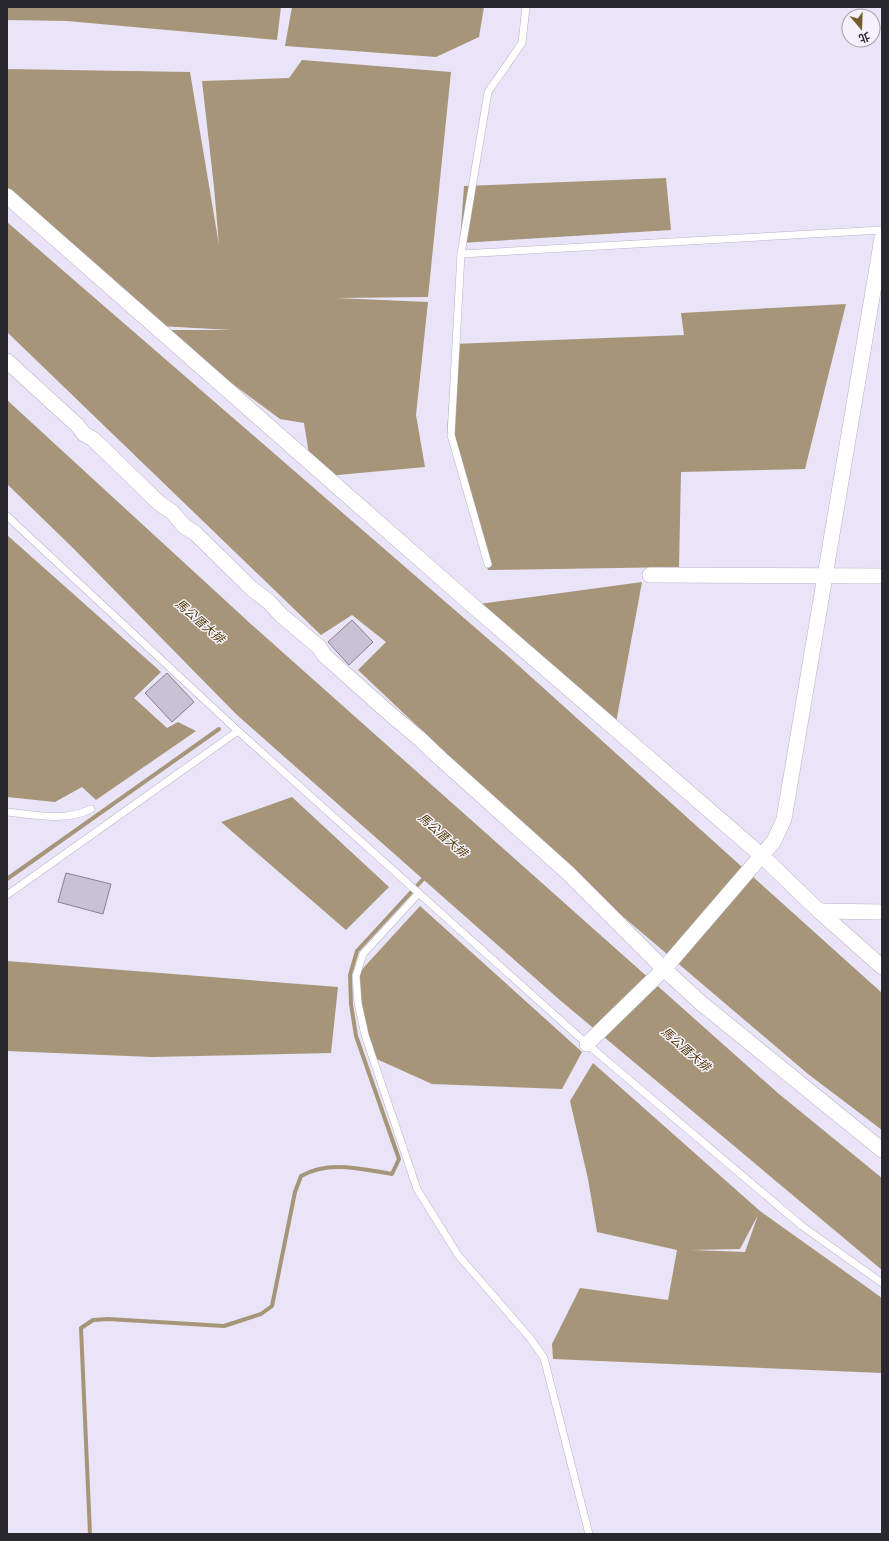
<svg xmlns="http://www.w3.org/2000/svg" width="889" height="1541" font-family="'IBM Plex Sans','Noto Sans TC',sans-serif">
	<rect width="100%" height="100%" fill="#e9e4f7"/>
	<g fill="#a69578" fill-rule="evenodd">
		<polygon points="7,7 281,7 277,40 67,21 7,20"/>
		<polygon points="292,7 484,7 479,37 436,57 285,46"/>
		<polygon points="302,60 451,72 428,297 336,298 428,302 416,415 425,467 327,476 310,461 304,423 280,419 160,330 231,330 159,326 7,189 7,69 190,72 219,245 214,187 202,81 289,78"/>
		<polygon points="666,178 671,230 460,243 464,186"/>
		<polygon points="7,222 509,657 882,993 882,1130 808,1074 580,880 358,670 386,642 352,615 321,635 7,332"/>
		<polygon points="846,304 805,469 681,472 679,567 488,570 447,434 453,344 684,335 681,313"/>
		<polygon points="7,400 252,625 779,1094 882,1178 882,1270 561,1001 237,715 73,548 7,484"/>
		<polygon points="7,535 161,672 134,698 167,728 178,722 196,731 96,800 82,787 55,802 7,797"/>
		<polygon points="642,582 615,728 472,605"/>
		<polygon points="292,797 389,887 346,930 221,822"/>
		<polygon points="420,906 582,1052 562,1089 432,1084 372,1057 356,976"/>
		<polygon points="7,961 338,987 331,1053 152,1057 7,1051"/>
		<path d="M 593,1063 L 760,1211 L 882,1298 L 882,1373 L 553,1359 L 552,1344 L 580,1288 L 668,1300 L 677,1250 L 597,1232 L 588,1179 L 570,1101 ZM 758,1215 L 745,1252 L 691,1250 L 740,1249 Z"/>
	</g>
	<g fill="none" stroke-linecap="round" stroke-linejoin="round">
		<g stroke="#a69578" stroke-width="4">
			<polyline points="7,879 219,729"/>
			<path d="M 90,1534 L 81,1328 L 93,1320 L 108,1319 L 224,1326 L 261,1314 L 272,1306 L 295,1192 L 301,1176 C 329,1160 361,1169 392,1174 L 399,1159 L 356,1036 L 351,1004 L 350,975 L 357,951 L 426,876"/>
		</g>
	</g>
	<g fill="#c7c3d5" stroke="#858092">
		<polygon points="352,620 373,642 349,665 328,642"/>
		<polygon points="167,673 194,702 172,722 145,693"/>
		<polygon points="66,873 111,884 103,914 58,902"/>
	</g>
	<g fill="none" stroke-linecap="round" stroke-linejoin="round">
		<defs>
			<g id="service">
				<polyline points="461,254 882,230"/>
				<polyline points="7,516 238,731 587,1044 802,1226 882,1283"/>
				<polyline points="488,564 451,435 461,254 488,92 522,43 526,7"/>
				<path d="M 7,812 C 34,815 65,822 91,809"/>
				<polyline points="419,893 363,954 356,976 358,1003 365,1035 417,1189 458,1255 530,1338 544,1358 589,1534"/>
				<polyline points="7,895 238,731"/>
			</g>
			<g id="minor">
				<polyline points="7,196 472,605 761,855 819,911 882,967"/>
				<polyline points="7,361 77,425 84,434 93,439 159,503 172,512 185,527 195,533 251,588 269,602 281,615 319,647 324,655 389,713 420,739 441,759 567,872 664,969 701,1003 882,1150"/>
				<polyline points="650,575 882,576"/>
				<polyline points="819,911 882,912"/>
				<polyline points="587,1044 664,969 774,841 784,819 882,238"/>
			</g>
		</defs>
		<use href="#service" stroke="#b8b3c6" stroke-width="8"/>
		<use href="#minor" stroke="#b8b3c6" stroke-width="16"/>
		<use href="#service" stroke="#fff" stroke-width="7"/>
		<use href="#minor" stroke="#fff" stroke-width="15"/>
	</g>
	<g text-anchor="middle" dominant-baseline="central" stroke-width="3" stroke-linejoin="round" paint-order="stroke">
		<g font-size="12" font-style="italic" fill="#503800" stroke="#f5f2fe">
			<text transform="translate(200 621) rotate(41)">馬公厝大排</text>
			<text transform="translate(443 835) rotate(41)">馬公厝大排</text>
			<text transform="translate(686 1049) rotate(41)">馬公厝大排</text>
		</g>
	</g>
	<rect width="889" height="1541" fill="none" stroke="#2a282f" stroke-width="16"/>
	<g transform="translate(861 28) rotate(161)"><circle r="19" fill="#f5f2fe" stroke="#a4a1ab"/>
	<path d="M0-3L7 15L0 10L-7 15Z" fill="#735b2c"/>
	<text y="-6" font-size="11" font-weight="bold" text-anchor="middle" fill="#2a282f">北</text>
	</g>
</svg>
